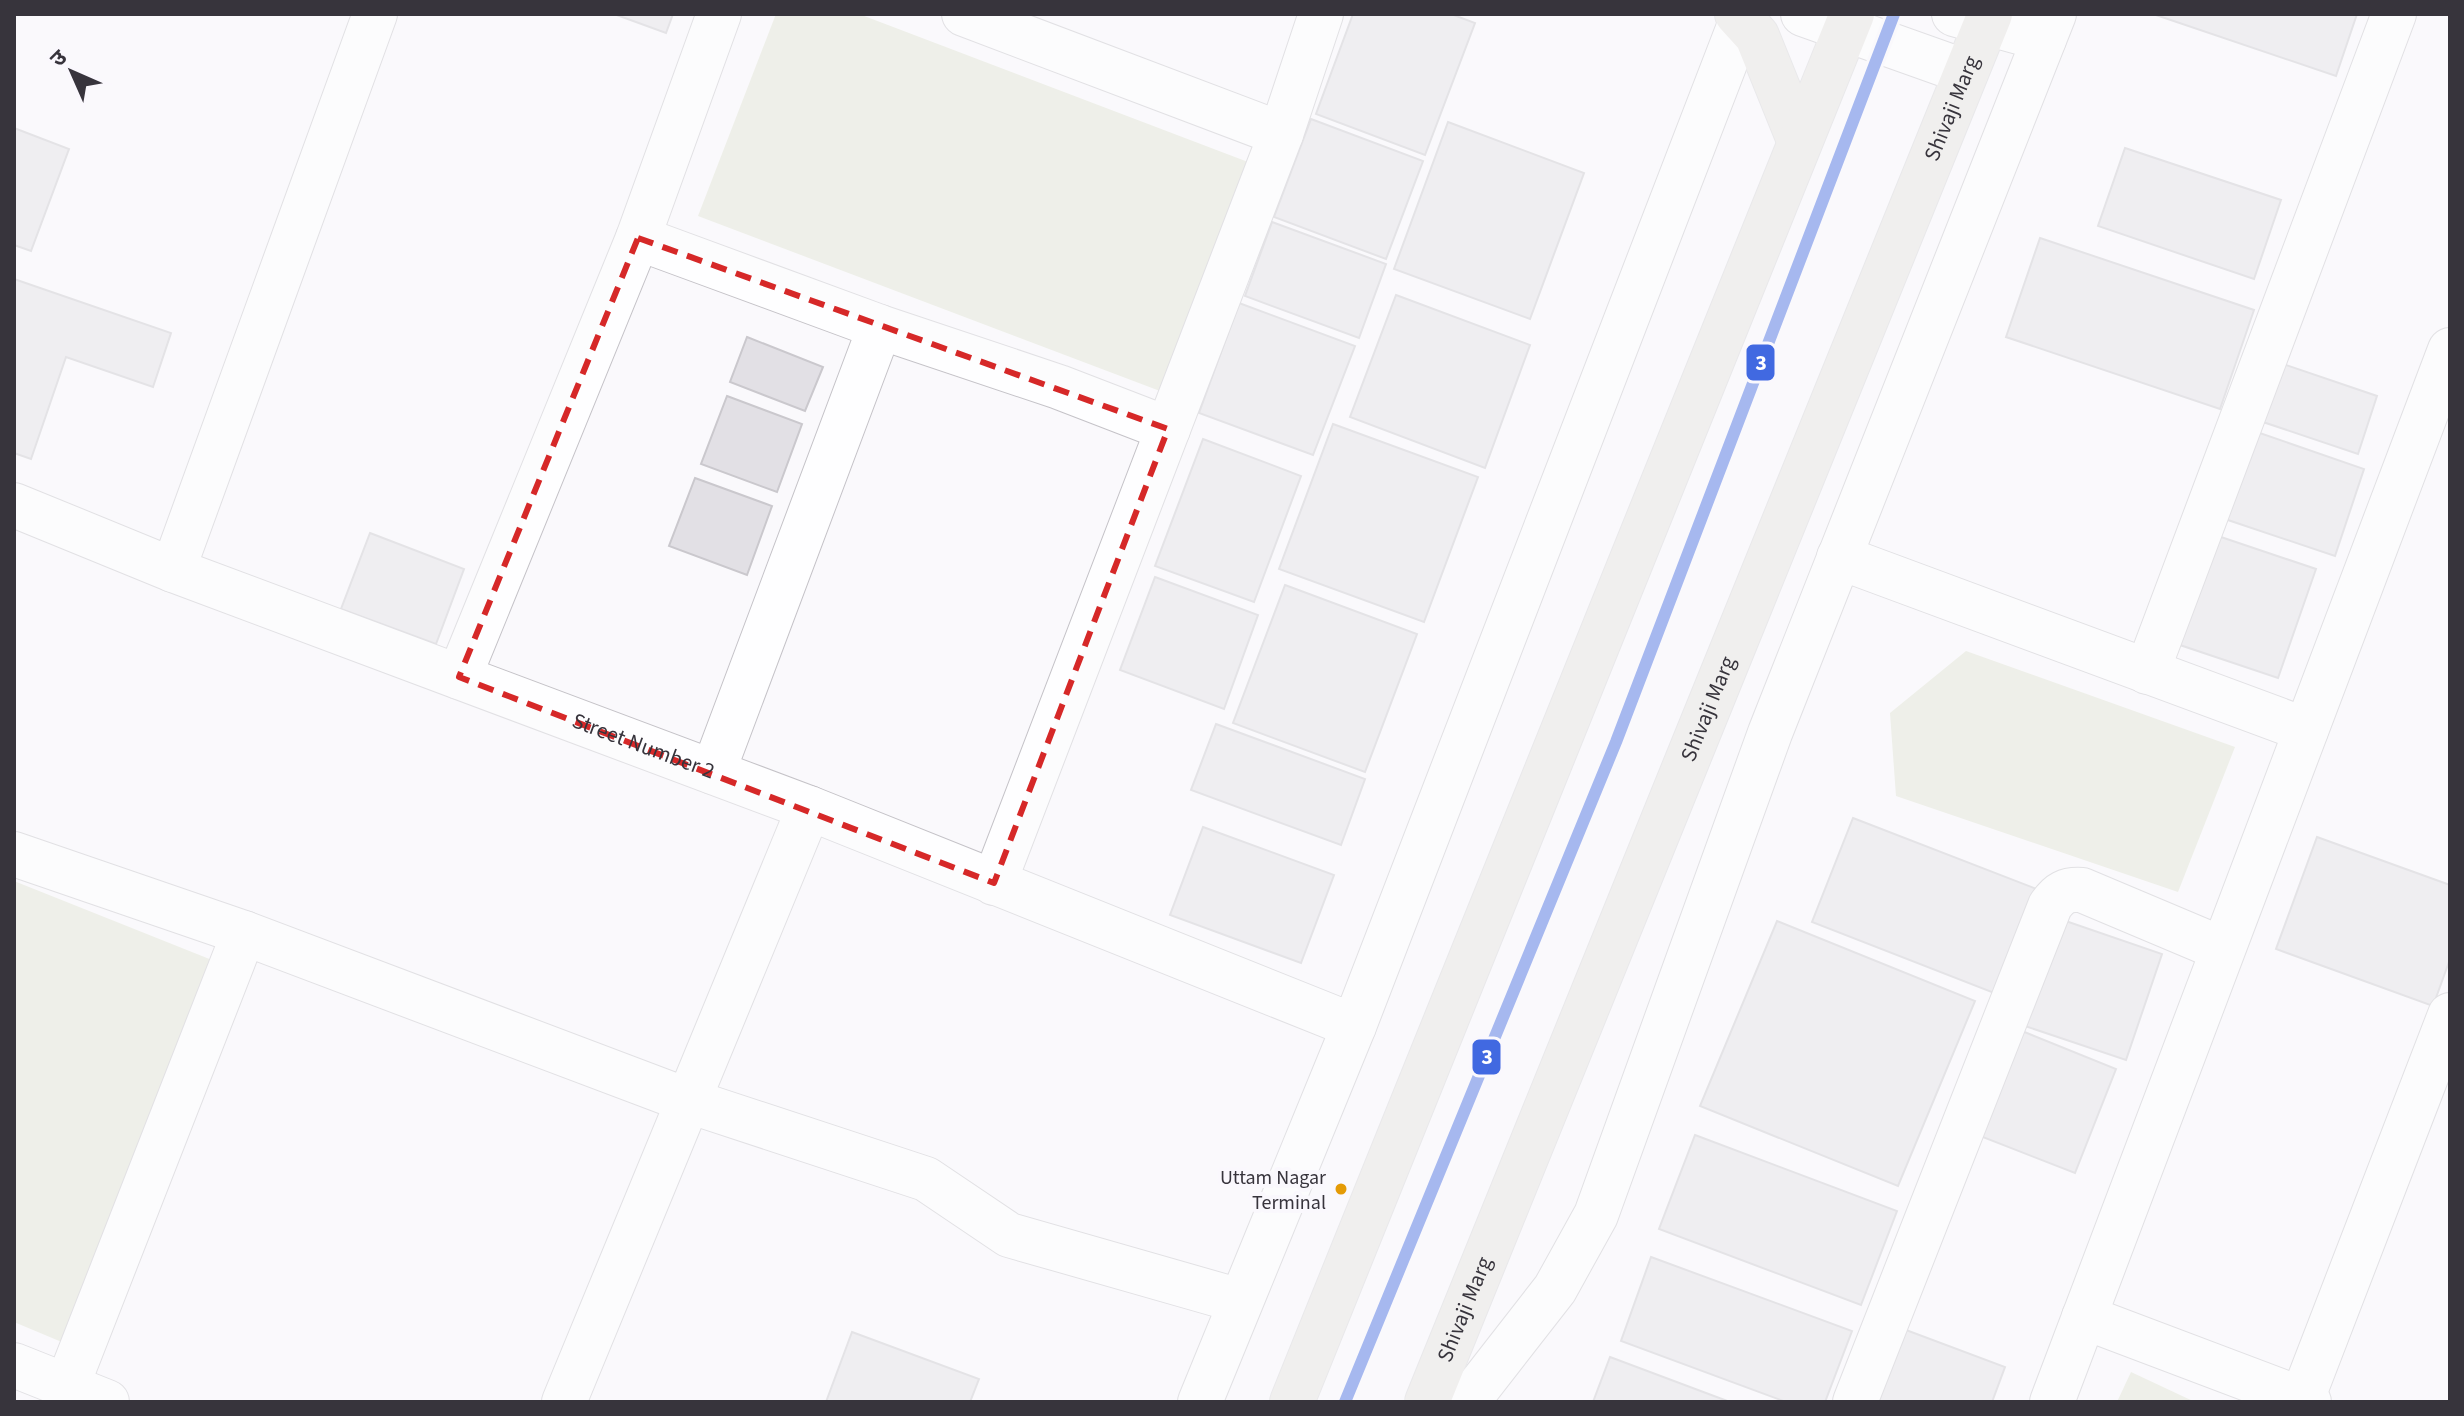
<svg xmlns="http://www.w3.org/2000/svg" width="2464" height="1416" viewBox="0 0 2464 1416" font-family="'Source Sans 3','Noto Sans Devanagari',sans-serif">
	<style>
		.green { fill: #e0e2d2 }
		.building { fill: #e2e0e5; stroke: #cac8cd; stroke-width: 2 }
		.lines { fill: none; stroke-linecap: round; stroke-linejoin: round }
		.minor-casing { stroke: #c5c3c8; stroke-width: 46 }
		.tertiary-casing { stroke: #c5c3c8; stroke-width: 46 }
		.primary-casing { stroke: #d5d4d7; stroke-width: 46 }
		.minor { stroke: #fefeff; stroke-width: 44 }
		.tertiary { stroke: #fefeff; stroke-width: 44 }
		.primary { stroke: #e5e2dd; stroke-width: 44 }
		.metro-1-casing { stroke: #faf8fd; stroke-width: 18 }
		.metro-1 { stroke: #4169e1; stroke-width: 12 }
		.marked { fill: none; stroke: #d62828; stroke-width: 6; stroke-dasharray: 16 10; stroke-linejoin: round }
		.bus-dot { fill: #e49b06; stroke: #faf8fd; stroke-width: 3 }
		.labels { text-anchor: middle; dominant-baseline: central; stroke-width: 8; stroke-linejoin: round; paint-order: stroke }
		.bus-label { font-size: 20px; fill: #37343c; stroke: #faf8fd; text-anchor: end }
		.street-label { font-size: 22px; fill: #37343c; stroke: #faf8fd }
		.line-badge { stroke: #faf8fd; stroke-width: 3 }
		.badge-label { font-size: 22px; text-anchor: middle; font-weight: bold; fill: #fff }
	</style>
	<rect width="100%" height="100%" fill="#faf9fc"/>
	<g class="green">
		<polygon points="776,14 859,14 1248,162 1160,391 698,216"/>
		<polygon points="1966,651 2235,747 2178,892 1896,796 1890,713"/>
		<polygon points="14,881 237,970 76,1348 14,1322"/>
		<polygon points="2131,1372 2195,1402 2117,1402"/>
	</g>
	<g class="building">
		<polygon points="614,14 673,14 666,33"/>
		<polygon points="1353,14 1451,14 1475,23 1425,155 1316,114"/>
		<polygon points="2153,14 2357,14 2336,76"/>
		<polygon points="1311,119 1423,161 1386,259 1274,217"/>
		<polygon points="1448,122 1584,173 1530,319 1394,269"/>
		<polygon points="14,128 69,149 31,251 14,245"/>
		<polygon points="2125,148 2281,200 2254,279 2098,226"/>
		<polygon points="1272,222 1386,264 1359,338 1245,296"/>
		<polygon points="2040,238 2254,310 2220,409 2006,337"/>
		<polygon points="14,279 171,333 153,387 66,357 31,459 14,453"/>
		<polygon points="1396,295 1530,345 1485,468 1350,417"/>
		<polygon points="1239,303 1355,346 1313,455 1199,413"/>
		<polygon points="747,337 823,367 805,411 730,382"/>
		<polygon points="2280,363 2377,396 2358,454 2260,421"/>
		<polygon points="727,396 802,424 777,492 701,464"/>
		<polygon points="1333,424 1478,477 1424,622 1279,569"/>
		<polygon points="2251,430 2364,469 2335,556 2222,518"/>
		<polygon points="1203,439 1301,476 1254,602 1155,566"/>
		<polygon points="695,478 772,506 747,575 669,546"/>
		<polygon points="370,533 464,569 436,644 341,609"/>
		<polygon points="2215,535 2316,569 2278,678 2177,644"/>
		<polygon points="1155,577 1258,615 1224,709 1120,670"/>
		<polygon points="1285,585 1417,634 1365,772 1233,723"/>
		<polygon points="1216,724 1365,779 1341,845 1191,790"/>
		<polygon points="1853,818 2047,893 2007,998 1812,922"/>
		<polygon points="1203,827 1334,875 1301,963 1170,915"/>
		<polygon points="2317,837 2450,885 2450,959 2433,1006 2276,949"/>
		<polygon points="2054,917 2162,954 2126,1060 2019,1024"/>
		<polygon points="1777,921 1975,1001 1898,1186 1700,1106"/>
		<polygon points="2017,1029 2116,1069 2075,1173 1975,1134"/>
		<polygon points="1695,1135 1897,1211 1861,1305 1659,1229"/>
		<polygon points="1651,1257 1852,1331 1825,1402 1786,1402 1621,1341"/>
		<polygon points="1898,1327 2005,1367 1992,1402 1870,1402"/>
		<polygon points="852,1332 979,1379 970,1402 826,1402"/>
		<polygon points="1610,1357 1730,1402 1593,1402"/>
	</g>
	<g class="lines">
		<defs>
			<g id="minor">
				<polyline points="964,14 1281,134"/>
				<polyline points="638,238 880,327 1059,387 1168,429"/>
				<path id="s1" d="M 14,505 L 173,570 L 809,808 L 1354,1026 L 1742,19"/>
				<polyline points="1839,557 2306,730"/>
				<polyline points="173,570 375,14"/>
				<polyline points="2147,672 2394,14"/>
				<polyline points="459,677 638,238 719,14"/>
				<polyline points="713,772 880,327"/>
				<polyline points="14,854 244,933 689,1101 926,1179 1009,1235 1240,1301"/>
				<polyline points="994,883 1281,134 1321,14"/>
				<polyline points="2084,1317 2309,1402"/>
				<polyline points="14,1365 107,1402"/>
				<polyline points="67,1386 244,933"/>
				<polyline points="2302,1399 2450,1015"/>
				<polyline points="564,1402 809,808"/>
				<polyline points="1200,1402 1354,1026"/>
				<path d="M 1855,1402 L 2050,906 C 2059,893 2066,889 2082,890 L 2222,949"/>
				<polyline points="2052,1402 2450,350"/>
			</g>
			<g id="tertiary">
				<polyline points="1803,14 1966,72"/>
				<polyline points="1954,14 2044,39"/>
				<polyline points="1467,1402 1555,1289 1596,1215 1770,733 2054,14"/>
			</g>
			<g id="primary">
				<polyline points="1737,14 1757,36 1799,140"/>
				<polyline points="1292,1402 1852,14"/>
				<path id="s2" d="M 1427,1402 L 1990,14"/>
			</g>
		</defs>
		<use href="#minor" class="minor-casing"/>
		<use href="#tertiary" class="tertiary-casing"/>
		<use href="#primary" class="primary-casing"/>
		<use href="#minor" class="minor"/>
		<use href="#tertiary" class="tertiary"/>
		<use href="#primary" class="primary"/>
		<defs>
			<polyline id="metro-1" points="1345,1402 1616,742 1894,14"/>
		</defs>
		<use href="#metro-1" class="metro-1-casing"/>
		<use href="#metro-1" class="metro-1"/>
	</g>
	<path d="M0 0H2464V1416H0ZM 638,238 L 1168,429 L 994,883 L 459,677 Z" fill="#faf9fc" fill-opacity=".55" fill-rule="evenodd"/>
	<path class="marked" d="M 638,238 L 1168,429 L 994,883 L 459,677 Z"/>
	<circle class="bus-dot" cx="1341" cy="1189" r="7"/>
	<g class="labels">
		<g class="bus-label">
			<text x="1326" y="1178">Uttam Nagar<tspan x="1326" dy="25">Terminal</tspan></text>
		</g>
		<g class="street-label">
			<text stroke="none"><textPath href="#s2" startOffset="1396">Shivaji Marg</textPath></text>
			<text stroke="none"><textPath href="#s2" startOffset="748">Shivaji Marg</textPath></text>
			<text stroke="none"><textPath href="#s1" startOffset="674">Street Number 2</textPath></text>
			<text stroke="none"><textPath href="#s2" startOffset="100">Shivaji Marg</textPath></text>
		</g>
	</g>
	<g class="line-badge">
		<rect x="1745" y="343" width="31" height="39" rx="8" fill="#4169e1"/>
		<rect x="1471" y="1038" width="31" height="38" rx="8" fill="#4169e1"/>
	</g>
	<g class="badge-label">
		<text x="1761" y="370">3</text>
		<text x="1487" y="1064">3</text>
	</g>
	<rect width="2464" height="1416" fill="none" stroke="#37343c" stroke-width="32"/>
	<g transform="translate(72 72) rotate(315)" stroke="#faf8fd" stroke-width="6" paint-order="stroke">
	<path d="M0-6L14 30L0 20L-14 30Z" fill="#37343c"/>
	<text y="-12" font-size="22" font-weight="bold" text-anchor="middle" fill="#37343c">उ</text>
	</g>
</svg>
